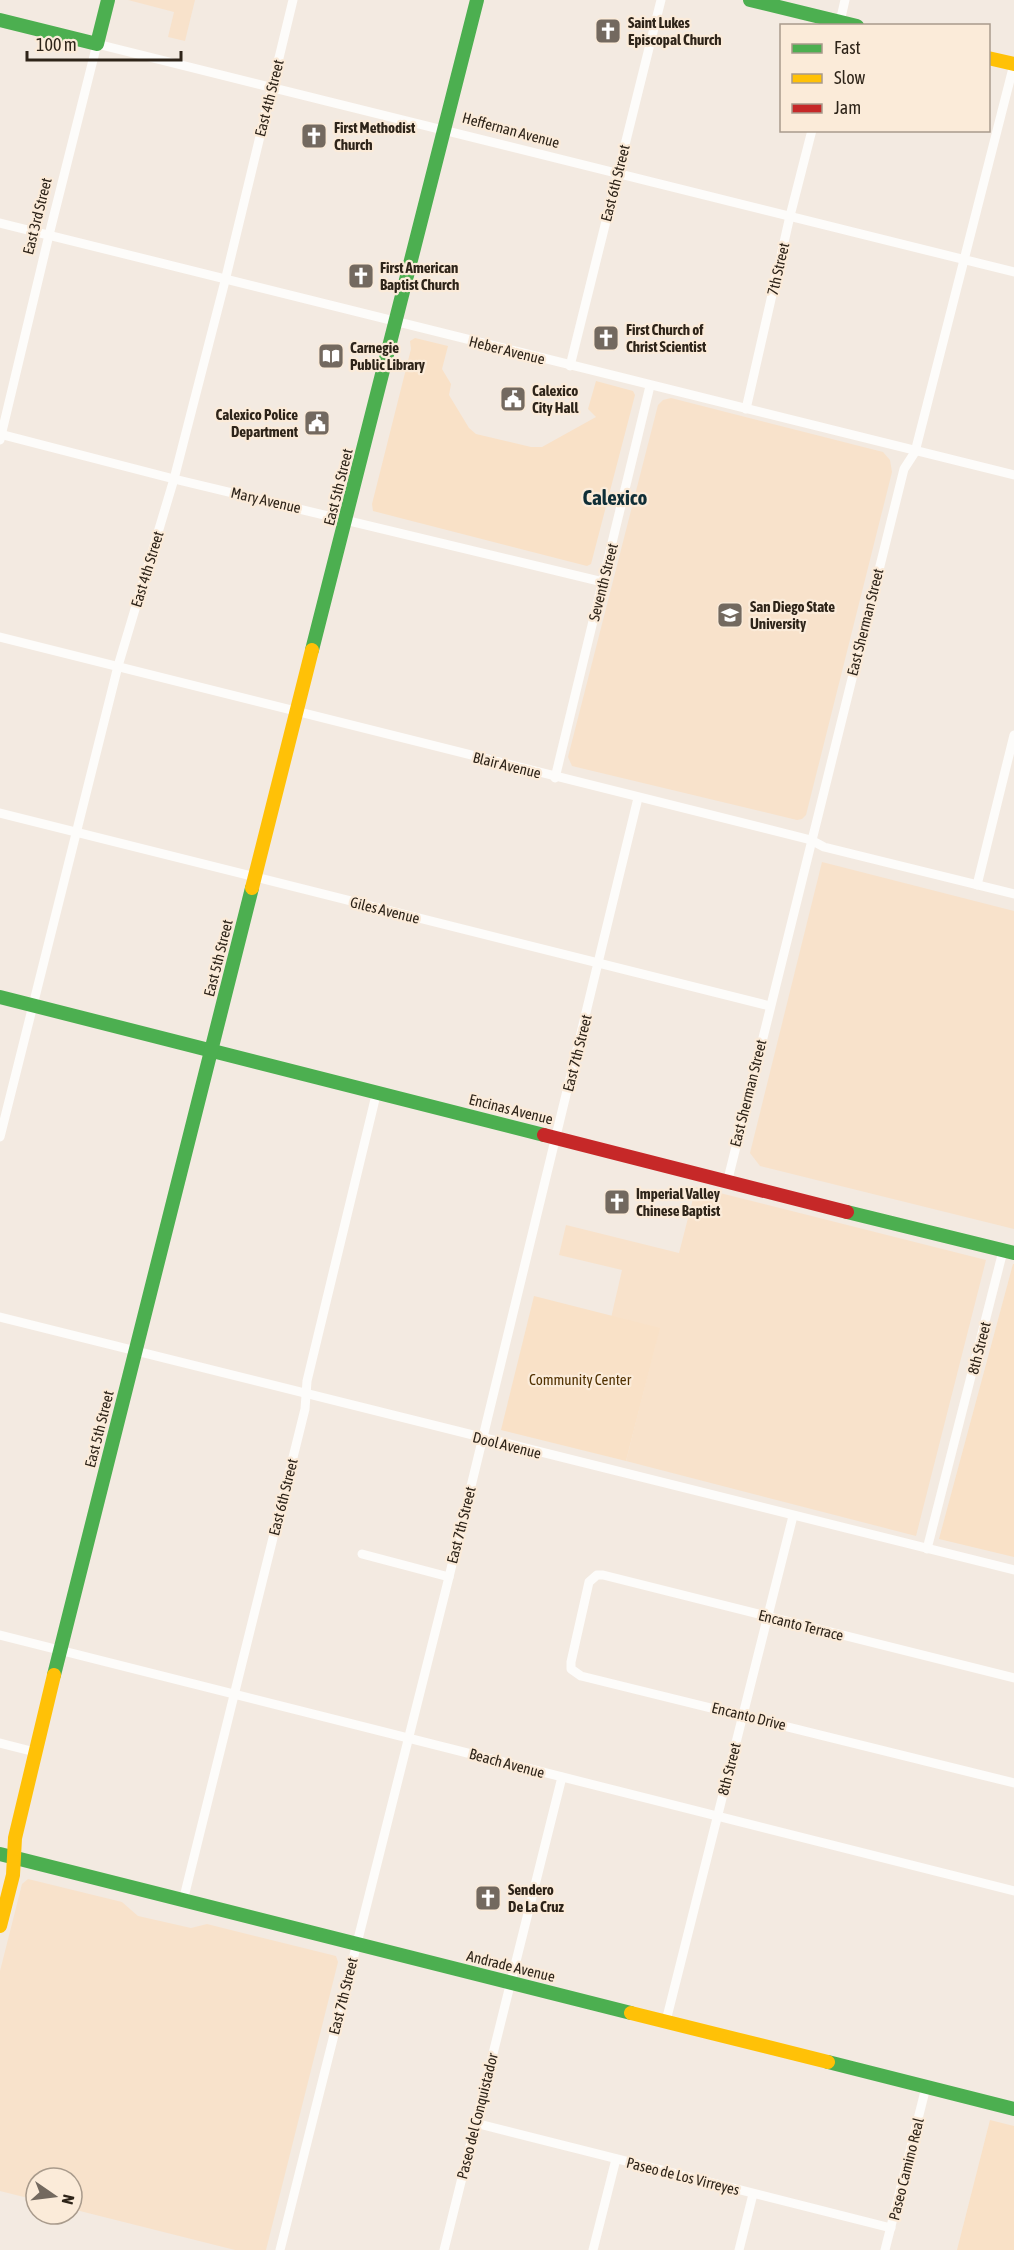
<svg xmlns="http://www.w3.org/2000/svg" width="1014" height="2250" viewBox="0 0 1014 2250" font-family="'Asap Condensed',sans-serif">
	<style>
		.built { fill: #f8e2cb }
		.green { fill: #f9e1c7 }
		.lines { fill: none; stroke-linecap: round; stroke-linejoin: round }
		.street { stroke: #fdfcfa; stroke-width: 9 }
		.fast { stroke: #4caf50; stroke-width: 14 }
		.slow { stroke: #ffc107; stroke-width: 14 }
		.jam { stroke: #c62828; stroke-width: 14 }
		.labels { text-anchor: middle; dominant-baseline: central; stroke-width: 4.5; stroke-linejoin: round; paint-order: stroke }
		.poi-label { font-size: 15px; font-weight: bold; fill: #2e2419; stroke: #fbebd9; text-anchor: start }
		.street-label { font-size: 15px; fill: #2e2419; stroke: #fbebd9 }
		.park-label { font-size: 15px; fill: #513101; stroke: #fbebd9 }
		.district-label { font-size: 21px; font-weight: bold; fill: #0f2e37; stroke: #fbebd9 }
	</style>
	<rect width="100%" height="100%" fill="#f3eae1"/>
	<g class="built">
		<polygon points="128,0 195,0 185,41 168,37 174,12"/>
		<polygon points="671,398 883,452 890,460 892,472 806,815 802,819 797,820 572,766 568,757 658,405 663,400"/>
		<polygon points="822,862 1014,911 1014,1229 760,1166 750,1153"/>
		<polygon points="696,1187 986,1260 916,1536 626,1461 659,1330 611,1318 622,1270 559,1255 566,1225 679,1253"/>
		<polygon points="28,1879 122,1902 138,1916 191,1928 207,1924 336,1956 338,1962 266,2250 235,2250 72,2209 72,2178 36,2178 36,2200 0,2191 0,1971 22,1884"/>
	</g>
	<g class="green">
		<polygon points="415,338 448,346 442,369 451,384 449,395 469,428 476,434 531,447 542,447 596,417 588,409 596,381 633,391 635,395 591,564 587,566 373,511 372,504 411,349 410,341"/>
		<polygon points="1013,1264 1014,1264 1014,1557 939,1539"/>
		<polygon points="534,1296 660,1328 626,1461 501,1430"/>
		<polygon points="990,2120 1014,2126 1014,2250 957,2250"/>
	</g>
	<g class="lines">
		<g class="street">
			<polyline points="839,26 845,0"/>
			<polyline points="0,223 1014,475"/>
			<polyline points="570,366 661,0"/>
			<polyline points="746,409 790,216 812,130"/>
			<polyline points="0,434 174,479 603,582"/>
			<polyline points="0,440 49,235 97,44 1014,272"/>
			<polyline points="0,637 811,840 824,847 1014,894"/>
			<polyline points="555,778 650,386"/>
			<polyline points="0,813 770,1006"/>
			<polyline points="977,885 1014,735"/>
			<polyline points="0,1137 118,666 174,479 225,281 293,0"/>
			<polyline points="727,1183 904,469 915,452 1014,64"/>
			<polyline points="0,1317 1014,1570"/>
			<polyline points="927,1549 1003,1251"/>
			<polyline points="362,1554 449,1577"/>
			<polyline points="0,1635 1014,1891"/>
			<polyline points="1014,1678 603,1575 597,1575 589,1582 571,1662 571,1669 581,1676 1014,1783"/>
			<polyline points="0,1743 35,1752"/>
			<polyline points="183,1901 305,1409 307,1381 377,1091"/>
			<polyline points="666,2021 793,1516"/>
			<polyline points="475,2123 891,2228"/>
			<polyline points="280,2250 449,1577 638,798"/>
			<polyline points="444,2250 562,1777"/>
			<polyline points="593,2250 616,2159"/>
			<polyline points="739,2250 753,2194"/>
			<polyline points="885,2250 926,2087"/>
		</g>
		<g class="fast">
			<polyline points="750,0 857,26"/>
			<polyline points="0,20 97,44 108,0"/>
			<polyline points="312,650 477,0"/>
			<polyline points="0,997 544,1135"/>
			<polyline points="847,1212 1014,1253"/>
			<polyline points="54,1675 252,888"/>
			<polyline points="0,1854 631,2013"/>
			<polyline points="828,2062 1014,2109"/>
		</g>
		<g class="slow">
			<polyline points="988,58 1014,64"/>
			<polyline points="252,888 312,650"/>
			<polyline points="0,1926 13,1875 15,1838 54,1675"/>
			<polyline points="631,2013 828,2062"/>
		</g>
		<polyline class="jam" points="544,1135 847,1212"/>
	</g>
	<defs>
		<symbol id="church-square" viewBox="-11 -11 22 22"><rect x="-9" y="-9" width="18" height="18" rx="4" fill="#73695f" stroke="#fbebd9"/><path d="M-1.2-6h2.4v3.5h3.3v2.4h-3.3V6h-2.4V-.1h-3.3v-2.4h3.3Z" fill="#fff"/></symbol>
		<symbol id="library-square" viewBox="-11 -11 22 22"><rect x="-9" y="-9" width="18" height="18" rx="4" fill="#73695f" stroke="#fbebd9"/><path d="M-6-4Q-3-5.5-.7-3.5V5Q-3 3-6 4ZM6-4Q3-5.5 .7-3.5V5Q3 3 6 4Z" fill="#fff"/></symbol>
		<symbol id="civic-square" viewBox="-11 -11 22 22"><rect x="-9" y="-9" width="18" height="18" rx="4" fill="#73695f" stroke="#fbebd9"/><path d="M-.6-6.5H3V-4.5H.6V-3L4-1V1h2V6H-6V1h2V-1L-.6-3ZM-1.2 2.5V6h2.4V2.5Z" fill="#fff"/></symbol>
		<symbol id="university-square" viewBox="-11 -11 22 22"><rect x="-9" y="-9" width="18" height="18" rx="4" fill="#73695f" stroke="#fbebd9"/><path d="M0-5L7-2L0 1L-7-2ZM-4 1L0 2.5L4 1V4Q0 6-4 4Z" fill="#fff"/></symbol>
	</defs>
	<g fill-rule="evenodd">
		<use href="#church-square" x="593" y="16" width="30" height="30"/>
		<use href="#church-square" x="299" y="121" width="30" height="30"/>
		<use href="#church-square" x="346" y="261" width="30" height="30"/>
		<use href="#church-square" x="591" y="323" width="30" height="30"/>
		<use href="#library-square" x="316" y="341" width="30" height="30"/>
		<use href="#civic-square" x="498" y="384" width="30" height="30"/>
		<use href="#civic-square" x="302" y="408" width="30" height="30"/>
		<use href="#university-square" x="715" y="600" width="30" height="30"/>
		<use href="#church-square" x="602" y="1187" width="30" height="30"/>
		<use href="#church-square" x="473" y="1883" width="30" height="30"/>
	</g>
	<g class="labels">
		<g class="poi-label">
			<text x="628" y="22">Saint Lukes<tspan x="628" dy="17">Episcopal Church</tspan></text>
			<text x="334" y="127">First Methodist<tspan x="334" dy="17">Church</tspan></text>
			<text x="380" y="267">First American<tspan x="380" dy="17">Baptist Church</tspan></text>
			<text x="626" y="329">First Church of<tspan x="626" dy="17">Christ Scientist</tspan></text>
			<text x="350" y="347">Carnegie<tspan x="350" dy="17">Public Library</tspan></text>
			<text x="532" y="390">Calexico<tspan x="532" dy="17">City Hall</tspan></text>
			<text x="298" y="414" text-anchor="end">Calexico Police<tspan x="298" dy="17">Department</tspan></text>
			<text x="750" y="606">San Diego State<tspan x="750" dy="17">University</tspan></text>
			<text x="636" y="1193">Imperial Valley<tspan x="636" dy="17">Chinese Baptist</tspan></text>
			<text x="508" y="1889">Sendero<tspan x="508" dy="17">De La Cruz</tspan></text>
		</g>
		<g class="street-label">
			<text transform="translate(269 98) rotate(-76)">East 4th Street</text>
			<text transform="translate(511 130) rotate(15)">Heffernan Avenue</text>
			<text transform="translate(615 183) rotate(-76)">East 6th Street</text>
			<text transform="translate(37 216) rotate(-76)">East 3rd Street</text>
			<text transform="translate(778 269) rotate(-77)">7th Street</text>
			<text transform="translate(507 350) rotate(14)">Heber Avenue</text>
			<text transform="translate(338 487) rotate(-76)">East 5th Street</text>
			<text transform="translate(266 500) rotate(13)">Mary Avenue</text>
			<text transform="translate(147 569) rotate(-73)">East 4th Street</text>
			<text transform="translate(603 582) rotate(-76)">Seventh Street</text>
			<text transform="translate(865 622) rotate(-76)">East Sherman Street</text>
			<text transform="translate(507 765) rotate(14)">Blair Avenue</text>
			<text transform="translate(385 910) rotate(14)">Giles Avenue</text>
			<text transform="translate(218 958) rotate(-76)">East 5th Street</text>
			<text transform="translate(577 1053) rotate(-76)">East 7th Street</text>
			<text transform="translate(748 1093) rotate(-76)">East Sherman Street</text>
			<text transform="translate(511 1109) rotate(14)">Encinas Avenue</text>
			<text transform="translate(979 1348) rotate(-76)">8th Street</text>
			<text transform="translate(99 1429) rotate(-76)">East 5th Street</text>
			<text transform="translate(507 1445) rotate(14)">Dool Avenue</text>
			<text transform="translate(283 1497) rotate(-76)">East 6th Street</text>
			<text transform="translate(461 1525) rotate(-76)">East 7th Street</text>
			<text transform="translate(801 1625) rotate(14)">Encanto Terrace</text>
			<text transform="translate(749 1716) rotate(14)">Encanto Drive</text>
			<text transform="translate(507 1763) rotate(15)">Beach Avenue</text>
			<text transform="translate(729 1769) rotate(-76)">8th Street</text>
			<text transform="translate(511 1966) rotate(14)">Andrade Avenue</text>
			<text transform="translate(343 1996) rotate(-76)">East 7th Street</text>
			<text transform="translate(477 2116) rotate(-76)">Paseo del Conquistador</text>
			<text transform="translate(906 2169) rotate(-76)">Paseo Camino Real</text>
			<text transform="translate(683 2176) rotate(14)">Paseo de Los Virreyes</text>
		</g>
		<g class="park-label">
			<text x="580" y="1379">Community Center</text>
		</g>
		<g class="district-label">
			<text x="615" y="497">Calexico</text>
		</g>
	</g>
	<rect x="780" y="24" width="210" height="108" fill="#fbebd9" stroke="#a99b8c" stroke-width="1.5"/>
	<rect x="792" y="44" width="30" height="9" fill="#4caf50" stroke="#a99b8c" stroke-width="1.5"/>
	<text x="834" y="54" font-size="18" fill="#2e2419">Fast</text>
	<rect x="792" y="74" width="30" height="9" fill="#ffc107" stroke="#a99b8c" stroke-width="1.5"/>
	<text x="834" y="84" font-size="18" fill="#2e2419">Slow</text>
	<rect x="792" y="104" width="30" height="9" fill="#c62828" stroke="#a99b8c" stroke-width="1.5"/>
	<text x="834" y="114" font-size="18" fill="#2e2419">Jam</text>
	<g transform="translate(54 2196) rotate(104)"><circle r="28" fill="#fbebd9" stroke="#a99b8c" stroke-width="1.5"/>
	<path d="M0-4.5L10 22L0 15L-10 22Z" fill="#73695f"/>
	<text y="-9" font-size="16" font-weight="bold" text-anchor="middle" fill="#2e2419">N</text>
	</g>
	<path d="M27 51v9h154v-9" fill="none" stroke="#2e2419" stroke-width="3"/>
	<text x="36" y="51" font-size="18" fill="#2e2419" stroke="#fbebd9" stroke-width="4.5" paint-order="stroke">100 m</text>
</svg>
